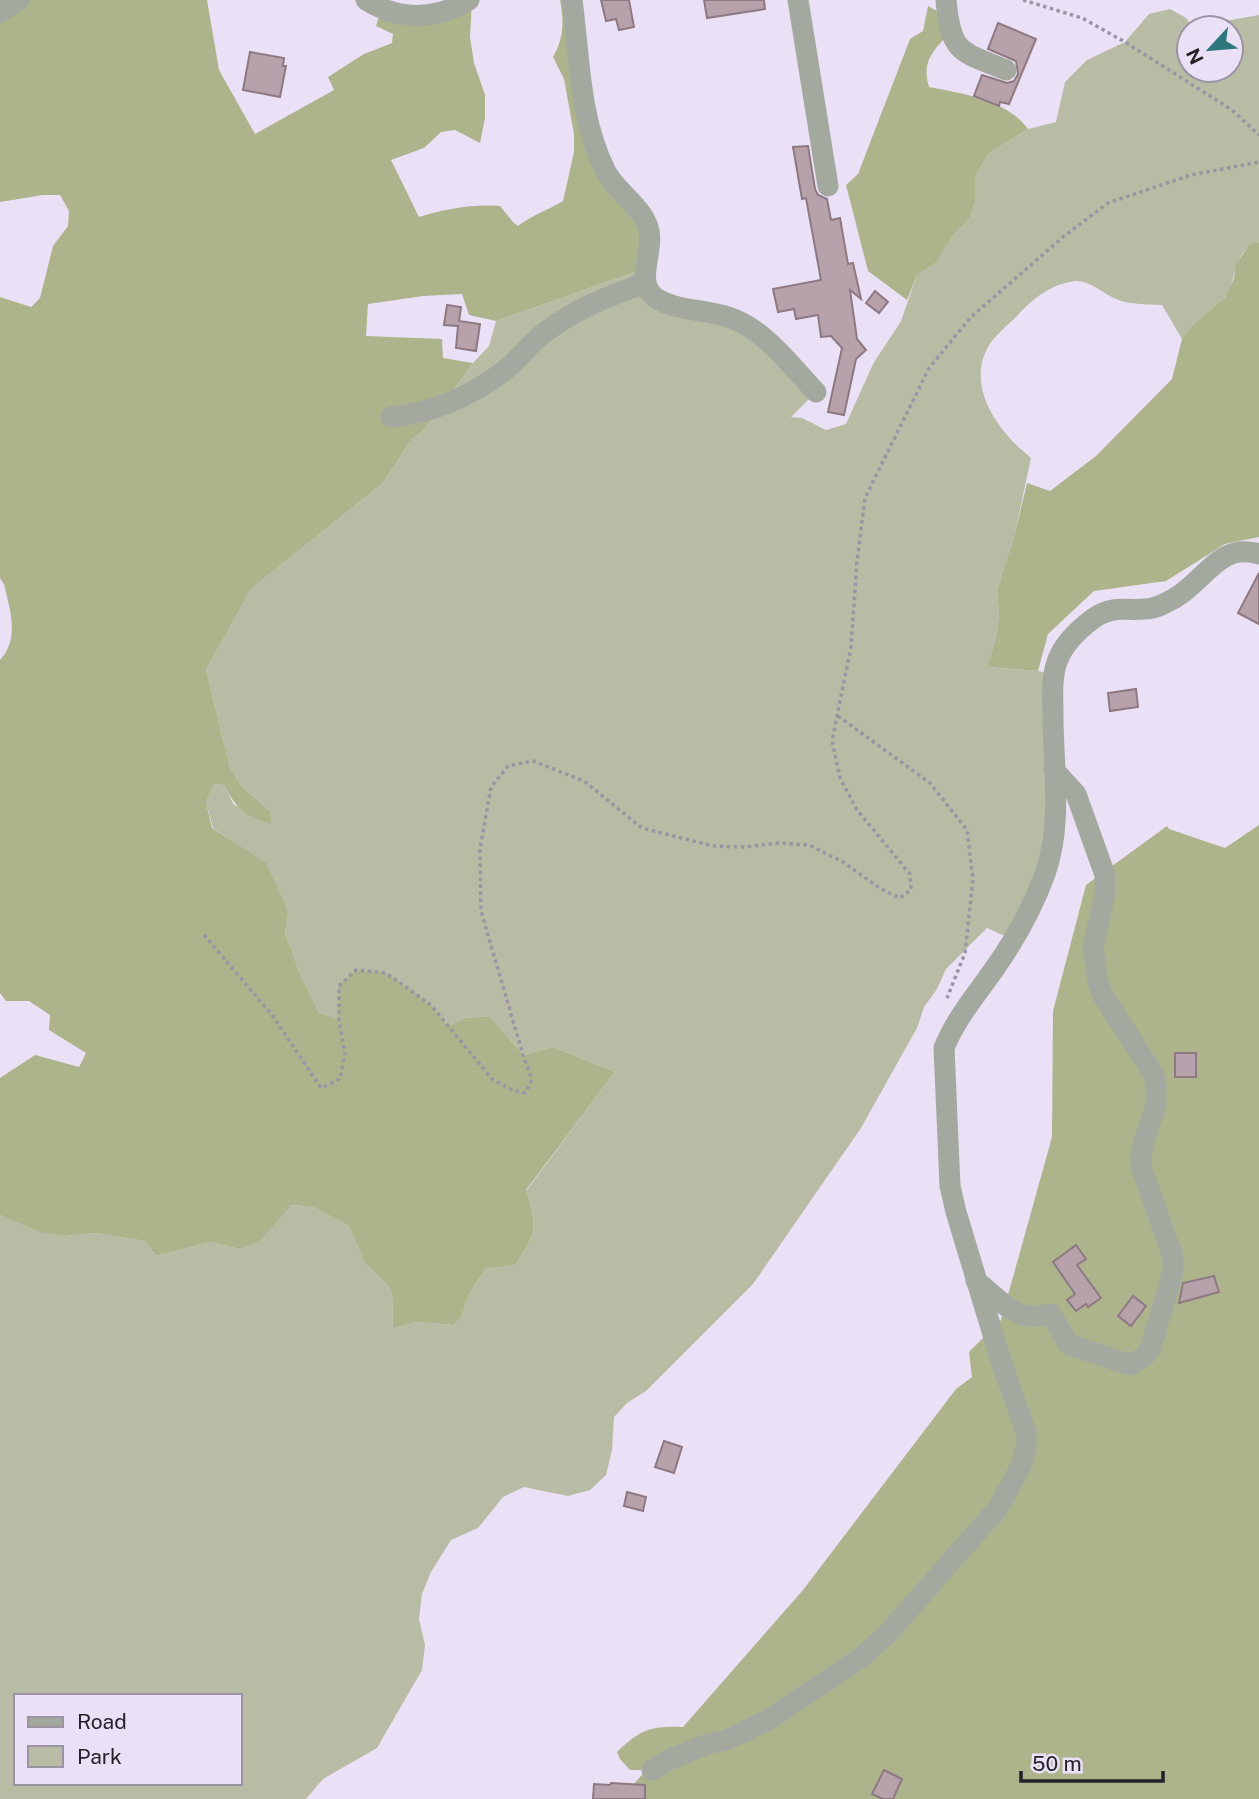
<svg xmlns="http://www.w3.org/2000/svg" width="1259" height="1799" viewBox="0 0 1259 1799" font-family="'Public Sans',sans-serif">
	<style>
		.green { fill: #b8bca4; fill-rule: evenodd }
		.forest { fill: #adb48c }
		.building { fill: #b7a1ab; stroke: #8e7983; stroke-width: 2 }
		.lines { fill: none; stroke-linecap: round; stroke-linejoin: round }
		.path { stroke: #9b94a3; stroke-width: 3.5; stroke-dasharray: 3.5 3.5; stroke-linecap: butt }
		.street { stroke: #a4a9a0; stroke-width: 21 }
	</style>
	<rect width="100%" height="100%" fill="#ebe1f6"/>
	<path class="green" d="M 1170,9 L 1186,18 L 1193,28 L 1189,28 L 1189,70 L 1231,70 L 1231,28 L 1212,28 L 1220,22 L 1259,15 L 1259,242 C 1232,251 1238,276 1226,296 C 1218,310 1194,325 1182,339 L 1162,305 C 1147,304 1127,305 1114,298 C 1102,293 1090,280 1075,281 C 1051,284 1032,299 1017,316 C 1008,325 994,336 988,347 C 965,389 1001,434 1031,458 L 1015,533 L 997,590 L 999,615 L 996,637 L 987,667 L 1038,671 L 1054,675 L 1055,811 L 1013,940 L 987,928 L 946,969 L 937,989 L 924,1007 L 917,1028 L 861,1128 L 753,1284 L 646,1391 L 627,1403 L 614,1417 L 612,1450 L 606,1475 L 590,1490 L 568,1496 L 524,1487 L 503,1497 L 478,1528 L 451,1540 L 431,1572 L 422,1594 L 419,1619 L 425,1645 L 422,1670 L 377,1748 L 323,1779 L 306,1799 L 0,1799 L 0,1215 L 66,1236 L 95,1233 L 145,1241 L 156,1256 L 210,1242 L 240,1249 L 291,1205 L 313,1207 L 349,1226 L 365,1264 L 386,1283 L 392,1292 L 393,1327 L 416,1322 L 453,1325 L 461,1318 L 468,1296 L 485,1269 L 515,1265 C 538,1232 537,1228 526,1191 L 615,1072 L 553,1047 L 523,1055 L 490,1016 L 465,1018 L 448,1026 L 431,1005 L 339,986 L 339,1020 L 319,1013 L 300,974 L 285,932 L 288,915 L 247,852 L 213,828 L 206,802 L 214,784 L 224,785 L 234,805 L 270,811 L 242,787 L 230,768 L 206,670 L 251,589 L 383,483 L 411,440 L 424,430 L 473,363 L 489,346 L 496,321 L 646,268 L 645,283 L 726,316 L 816,392 L 791,417 L 802,418 L 826,430 L 846,424 L 873,364 L 901,321 L 917,275 L 937,262 L 954,234 L 970,218 L 975,201 L 975,177 L 988,154 L 1028,129 L 1056,122 L 1065,82 L 1087,60 L 1125,42 L 1149,14 ZM 16,1696 L 240,1696 L 240,1783 L 16,1783 Z"/>
	<g class="forest">
		<path d="M 0,0 L 207,0 L 219,70 L 255,134 L 334,90 L 328,77 L 364,54 L 392,43 L 393,34 L 376,26 L 381,9 L 472,0 L 470,37 L 474,63 L 485,95 L 485,118 L 480,143 L 455,130 L 441,132 L 424,148 L 391,160 L 419,217 C 445,209 473,204 500,206 L 513,222 L 518,226 C 532,215 548,210 563,201 L 574,152 L 574,134 L 564,79 L 553,57 C 564,38 564,21 560,0 L 572,0 L 596,145 L 641,214 L 646,268 L 496,321 L 469,315 L 462,294 L 423,296 L 368,304 L 366,336 L 442,339 L 443,358 L 473,363 L 424,430 L 411,440 L 383,483 L 251,589 L 206,670 L 230,768 L 242,787 L 270,811 L 271,824 C 245,815 237,810 224,785 L 214,784 L 206,802 L 212,828 L 266,863 L 285,904 L 288,915 L 285,932 L 300,974 L 319,1013 L 338,1019 L 339,986 L 356,970 L 386,973 L 431,1005 L 448,1026 L 465,1018 L 490,1016 L 523,1055 L 553,1047 L 615,1072 L 526,1190 C 537,1228 538,1232 515,1265 L 485,1269 L 468,1296 L 461,1318 L 453,1325 L 416,1322 L 393,1328 L 392,1292 L 386,1283 L 365,1264 L 349,1226 L 313,1207 L 291,1205 L 261,1240 L 240,1249 L 210,1242 L 156,1256 L 145,1241 L 95,1233 L 66,1236 L 41,1232 L 0,1215 L 0,1078 L 35,1055 L 79,1067 L 86,1053 L 49,1030 L 50,1015 L 29,1001 L 6,1001 L 0,993 L 0,660 C 20,638 10,610 4,584 L 0,578 L 0,297 L 31,307 L 40,298 L 53,246 L 68,226 L 69,211 L 60,195 L 43,195 L 0,202 Z"/>
		<path d="M 928,6 L 948,17 L 949,33 C 934,51 921,61 929,87 C 963,94 1006,99 1028,129 L 988,154 L 975,177 L 975,201 L 970,218 L 954,234 L 937,262 L 917,275 L 907,300 L 868,271 L 846,185 L 858,174 L 910,39 L 923,31 Z"/>
		<polygon points="1259,242 1259,537 1225,544 1166,581 1094,591 1048,634 1038,671 987,667 996,637 999,615 997,590 1015,533 1027,483 1050,491 1096,456 1172,379 1182,339 1193,325 1225,298 1234,278 1236,264 1249,245"/>
		<path d="M 1259,825 L 1259,1799 L 621,1799 L 646,1770 L 630,1770 L 620,1759 L 617,1752 C 641,1729 651,1726 683,1727 L 803,1590 L 956,1389 L 972,1377 L 969,1352 L 1001,1320 L 1052,1137 L 1053,1011 L 1086,885 L 1167,826 L 1169,829 L 1225,848 Z"/>
	</g>
	<g class="building">
		<polygon points="601,0 629,0 634,27 619,30 616,19 606,21"/>
		<polygon points="704,0 764,0 765,9 707,18"/>
		<polygon points="998,23 1036,39 1009,104 1000,102 999,106 974,96 982,75 1007,83 1014,81 1018,74 1016,61 988,49"/>
		<polygon points="250,52 284,58 283,66 286,66 280,97 243,90"/>
		<polygon points="808,146 815,189 818,195 827,199 831,220 840,218 848,264 853,263 861,299 850,290 857,339 866,350 856,359 844,415 828,412 842,348 831,336 821,337 818,315 796,319 794,309 778,312 773,289 821,280 806,198 802,199 793,147"/>
		<polygon points="875,291 888,302 879,313 866,303"/>
		<polygon points="447,305 461,307 459,321 480,324 476,351 456,348 458,326 444,325"/>
		<polygon points="1259,573 1259,624 1238,613"/>
		<polygon points="1136,689 1138,707 1110,711 1108,693"/>
		<rect x="1175" y="1053" width="21" height="24"/>
		<polygon points="1076,1245 1086,1259 1077,1265 1101,1298 1088,1307 1086,1304 1076,1311 1067,1300 1075,1294 1053,1262"/>
		<polygon points="1214,1276 1219,1292 1179,1303 1183,1283"/>
		<polygon points="1133,1296 1146,1306 1131,1326 1118,1316"/>
		<polygon points="664,1441 682,1447 674,1473 655,1467"/>
		<polygon points="627,1492 646,1497 643,1511 624,1506"/>
		<polygon points="884,1770 902,1779 893,1799 883,1799 872,1794"/>
		<polygon points="611,1783 645,1785 645,1799 593,1799 594,1784 610,1785"/>
	</g>
	<g class="lines">
		<g class="path">
			<polyline points="1023,0 1082,18 1125,42 1232,110 1259,135"/>
			<polyline points="838,716 930,783 967,830 973,879 965,953 947,998"/>
			<polyline points="204,935 272,1015 321,1088 340,1079 345,1054 339,1020 339,986 356,970 386,973 431,1005 492,1079 512,1090 525,1093 532,1080 523,1055 481,911 480,849 491,787 508,766 533,761 584,781 642,828 713,846 745,847 779,843 809,845 843,862 881,889 900,898 911,890 910,874 857,810 840,778 832,741 851,647 857,561 865,498 929,368 971,317 1063,237 1108,203 1191,175 1259,162"/>
		</g>
		<g class="street">
			<path d="M 366,0 C 399,21 436,20 469,0"/>
			<path d="M 572,0 C 580,58 579,119 606,172 C 617,192 641,206 648,227 C 656,250 633,282 656,298 C 676,311 705,309 728,317 C 765,329 790,365 816,392"/>
			<polyline points="798,0 828,186"/>
			<path d="M 946,0 C 951,54 960,51 1006,70"/>
			<polyline points="0,12 19,0"/>
			<path d="M 391,417 C 434,413 475,394 509,367 C 521,356 531,343 544,333 C 573,310 611,295 645,283"/>
			<path d="M 976,1281 C 992,1293 1009,1313 1028,1316 C 1036,1318 1043,1314 1051,1314 L 1068,1344 L 1130,1365 L 1144,1357 L 1151,1347 L 1173,1272 L 1173,1257 L 1142,1170 L 1141,1155 L 1144,1140 L 1156,1106 L 1156,1085 L 1154,1075 L 1102,994 L 1098,982 L 1093,947 L 1105,894 L 1105,875 L 1076,794 L 1054,770"/>
			<path d="M 652,1770 L 668,1760 L 708,1744 L 726,1740 L 768,1720 L 862,1657 L 889,1632 L 998,1508 L 1021,1466 L 1026,1447 L 1026,1432 L 1001,1361 L 956,1212 L 950,1186 L 944,1048 C 956,1018 977,994 995,968 C 1016,938 1033,907 1045,874 C 1063,824 1053,767 1053,715 C 1053,698 1051,679 1057,662 C 1063,644 1079,629 1094,618 C 1114,605 1124,611 1145,609 C 1156,609 1166,603 1175,598 C 1205,581 1219,542 1259,554"/>
		</g>
	</g>
	<rect x="14" y="1694" width="228" height="91" fill="#ebe1f6" stroke="#9c94a4" stroke-width="2"/>
	<rect x="28" y="1717" width="35" height="10" fill="#a4a9a0" stroke="#9c94a4" stroke-width="2"/>
	<text x="77" y="1729" font-size="21" fill="#252129">Road</text>
	<rect x="28" y="1746" width="35" height="21" fill="#b8bca4" stroke="#9c94a4" stroke-width="2"/>
	<text x="77" y="1764" font-size="21" fill="#252129">Park</text>
	<g transform="translate(1210 49) rotate(244)"><circle r="33" fill="#ebe1f6" stroke="#9c94a4" stroke-width="2"/>
	<path d="M0-5L12 26L0 18L-12 26Z" fill="#2e777d"/>
	<text y="-10" font-size="19" font-weight="bold" text-anchor="middle" fill="#252129">N</text>
	</g>
	<path d="M1021 1771v10h142v-10" fill="none" stroke="#252129" stroke-width="3.5"/>
	<text x="1032" y="1771" font-size="21" fill="#252129" stroke="#ebe1f6" stroke-width="5" paint-order="stroke">50 m</text>
</svg>
